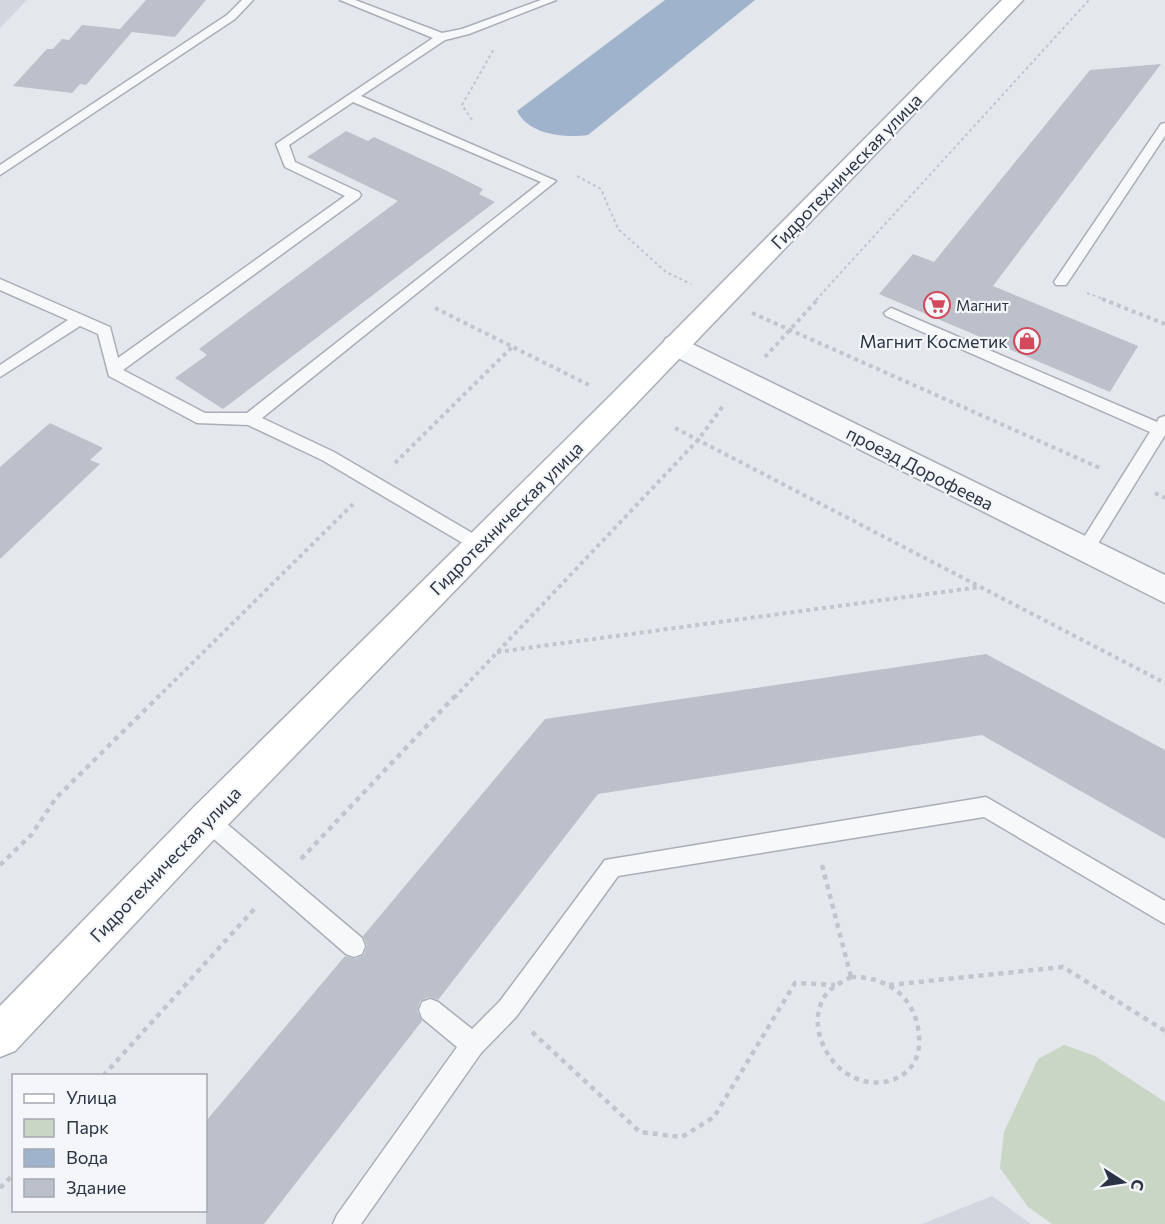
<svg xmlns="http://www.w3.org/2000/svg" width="1165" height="1224" viewBox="0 0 1165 1224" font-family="Commissioner,sans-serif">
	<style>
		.built { fill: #d2d6de }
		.green { fill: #c9d6c5 }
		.water { fill: #9fb4cc }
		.building { fill: #bbc0ca }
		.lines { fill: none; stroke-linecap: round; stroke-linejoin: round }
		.service-casing { stroke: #a9aeb7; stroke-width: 3 }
		.tertiary-casing { stroke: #a9aeb7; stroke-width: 3 }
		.secondary-casing { stroke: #a9aeb7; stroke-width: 3 }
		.path-far2 { stroke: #c2c5cb; stroke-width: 2; stroke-dasharray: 3 3; stroke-linecap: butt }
		.path-far1 { stroke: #c2c5cb; stroke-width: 4; stroke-dasharray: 4 4; stroke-linecap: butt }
		.path { stroke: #c2c5cb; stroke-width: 4.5; stroke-dasharray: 5 5; stroke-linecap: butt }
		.service { fill: #f7f8fa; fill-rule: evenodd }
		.tertiary { fill: #f7f8fa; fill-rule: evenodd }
		.secondary { fill: #fff; fill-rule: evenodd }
		.labels { text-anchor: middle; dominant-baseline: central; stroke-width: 4.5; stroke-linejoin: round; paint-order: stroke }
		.far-poi-label { font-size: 15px; fill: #2b3445; stroke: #f4f6f9; text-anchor: start }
		.street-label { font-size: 18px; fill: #2b3445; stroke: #f4f6f9 }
		.poi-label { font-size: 18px; fill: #2b3445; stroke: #f4f6f9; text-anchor: end }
	</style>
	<rect width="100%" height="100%" fill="#e4e7ec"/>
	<g class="built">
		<polygon points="0,0 27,0 0,28"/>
		<polygon points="992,1196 1031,1224 922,1224"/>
	</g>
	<polygon class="green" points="1064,1045 1095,1056 1165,1102 1165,1224 1052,1224 1028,1207 1000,1168 1004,1132 1038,1059"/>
	<path class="water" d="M 665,0 L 755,0 L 588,135 C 564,138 529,135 517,111 Z"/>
	<g class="building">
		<polygon points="146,0 206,0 175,37 132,32 86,85 80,84 72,93 13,86 47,49 53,49 62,39 69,40 82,25 120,29"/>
		<polygon points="1161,64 993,286 1138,346 1110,392 879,294 913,254 934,262 1090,70"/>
		<polygon points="346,131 368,141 374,137 445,170 483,189 479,194 495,202 223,409 175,378 207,355 199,349 398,201 307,157"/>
		<polygon points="50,423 103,448 90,460 100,464 0,559 0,467"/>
		<polygon points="986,654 1165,750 1165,839 982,735 598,794 438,1000 429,997 420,1001 417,1011 422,1021 264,1224 206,1224 206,1121 345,956 355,959 364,955 367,945 363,936 545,719"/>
	</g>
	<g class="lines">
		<defs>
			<g id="service">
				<polygon points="242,0 253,0 235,19 0,175 0,165 227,15"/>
				<path d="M 340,0 L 355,0 L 442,33 L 462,29 L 541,0 L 556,0 L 469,34 L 445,40 L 361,96 L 556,181 L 262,418 L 334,452 L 484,540 L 487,545 L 484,550 L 478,552 L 322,460 L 248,425 L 197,423 L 109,376 L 98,334 L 80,326 L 0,377 L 0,365 L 68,320 L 0,290 L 0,279 L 110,327 L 118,358 L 345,196 L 285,167 L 276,144 L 433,38 ZM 353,102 L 541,182 L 247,413 L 205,413 L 123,370 L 359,198 L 361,195 L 359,192 L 295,162 L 289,145 Z"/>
				<polygon points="1165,123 1165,136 1066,285 1056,285 1054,282 1056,279 1161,124"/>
				<polygon points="891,308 1157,422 1159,418 1165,416 1165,435 1091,555 1085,557 1079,555 1076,550 1150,432 886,316 884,313"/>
				<polygon points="986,797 1165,901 1165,924 984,817 618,876 516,1017 481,1053 361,1224 333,1224 337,1215 457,1047 422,1018 419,1010 422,1002 430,999 438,1002 472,1029 500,1001 605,860"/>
				<polygon points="207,810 214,813 362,938 365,946 362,954 354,957 346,954 200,827 197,820 200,813"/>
			</g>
			<polygon id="tertiary" points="676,336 1165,575 1165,603 666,352 662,345 666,338"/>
			<polygon id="secondary" points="1002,0 1023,0 632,408 220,833 15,1051 0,1057 0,1006 194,807 612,394"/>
		</defs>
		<use href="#service" class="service-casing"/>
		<use href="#tertiary" class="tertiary-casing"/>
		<use href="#secondary" class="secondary-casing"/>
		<g class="path-far2">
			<polyline points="472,120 462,105 494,49"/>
			<polyline points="577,176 601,189 618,229 666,272 691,284"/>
			<polyline points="1087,293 1106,300"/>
			<polyline points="816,300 1089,0"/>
		</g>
		<g class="path-far1">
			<polyline points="1102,299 1165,324"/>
			<polyline points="435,308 589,385"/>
			<polyline points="752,313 1102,469"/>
			<polyline points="765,357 818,299"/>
			<polyline points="675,428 1165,683"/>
			<polyline points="395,463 512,347"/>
			<polyline points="1155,493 1165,498"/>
			<polyline points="497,652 980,587"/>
			<polyline points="157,698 353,504"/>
			<polyline points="454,698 698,440 723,406"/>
		</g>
		<g class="path">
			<polyline points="301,859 455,696"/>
			<polyline points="0,865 32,834 56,798 159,696"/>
			<polyline points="822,865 851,977"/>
			<path d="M 851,977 C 892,976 921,1003 919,1045 C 917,1078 881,1091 853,1077 C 827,1065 808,1027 823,999 C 829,988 840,983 851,977 Z"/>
			<polyline points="889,985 1063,967 1165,1031"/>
			<polyline points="532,1032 640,1132 682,1137 714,1117 795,983 835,985"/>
			<polyline points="103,1076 257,906"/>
			<polyline points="0,1188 14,1174"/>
		</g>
		<use href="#service" class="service"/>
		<use href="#tertiary" class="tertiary"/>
		<use href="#secondary" class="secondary"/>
	</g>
	<defs>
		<symbol id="supermarket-ring" viewBox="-11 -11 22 22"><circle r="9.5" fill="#f4f6f9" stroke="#d1495b" stroke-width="1.5"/><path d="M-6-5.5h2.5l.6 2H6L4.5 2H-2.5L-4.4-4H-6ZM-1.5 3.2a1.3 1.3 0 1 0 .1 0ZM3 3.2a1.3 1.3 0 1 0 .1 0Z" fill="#d1495b"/></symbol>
		<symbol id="shop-ring" viewBox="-11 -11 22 22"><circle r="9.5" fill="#f4f6f9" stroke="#d1495b" stroke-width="1.5"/><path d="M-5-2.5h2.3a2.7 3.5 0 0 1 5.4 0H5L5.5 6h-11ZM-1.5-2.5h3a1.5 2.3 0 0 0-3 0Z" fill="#d1495b"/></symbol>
	</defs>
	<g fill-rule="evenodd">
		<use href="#supermarket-ring" x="922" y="290" width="30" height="30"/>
		<use href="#shop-ring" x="1012" y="326" width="30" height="30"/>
	</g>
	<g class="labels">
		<g class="far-poi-label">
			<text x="956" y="305">Магнит</text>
		</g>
		<g class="street-label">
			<text transform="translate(846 171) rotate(-46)">Гидротехническая улица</text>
			<text transform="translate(920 468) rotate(27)">проезд Дорофеева</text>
			<text transform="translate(506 518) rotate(-45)">Гидротехническая улица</text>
			<text transform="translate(165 864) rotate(-46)">Гидротехническая улица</text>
		</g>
		<g class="poi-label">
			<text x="1008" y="341">Магнит Косметик</text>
		</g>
	</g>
	<rect x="12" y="1074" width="195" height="138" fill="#f4f6f9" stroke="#a4a8b1" stroke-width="1.5"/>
	<rect x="24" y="1094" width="30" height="9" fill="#ffffff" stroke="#a4a8b1" stroke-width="1.5"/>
	<text x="66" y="1104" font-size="18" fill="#2b3445">Улица</text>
	<rect x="24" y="1119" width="30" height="18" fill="#c9d6c5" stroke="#a4a8b1" stroke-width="1.5"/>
	<text x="66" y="1134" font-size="18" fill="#2b3445">Парк</text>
	<rect x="24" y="1149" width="30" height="18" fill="#9fb4cc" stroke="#a4a8b1" stroke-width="1.5"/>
	<text x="66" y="1164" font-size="18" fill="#2b3445">Вода</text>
	<rect x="24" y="1179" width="30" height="18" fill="#bbc0ca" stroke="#a4a8b1" stroke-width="1.5"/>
	<text x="66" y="1194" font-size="18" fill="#2b3445">Здание</text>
	<g transform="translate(1123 1182) rotate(102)" stroke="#f4f6f9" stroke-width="4.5" paint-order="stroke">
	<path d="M0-4.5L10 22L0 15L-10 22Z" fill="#2b3445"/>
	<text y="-9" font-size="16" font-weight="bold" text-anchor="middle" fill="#2b3445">С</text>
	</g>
</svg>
